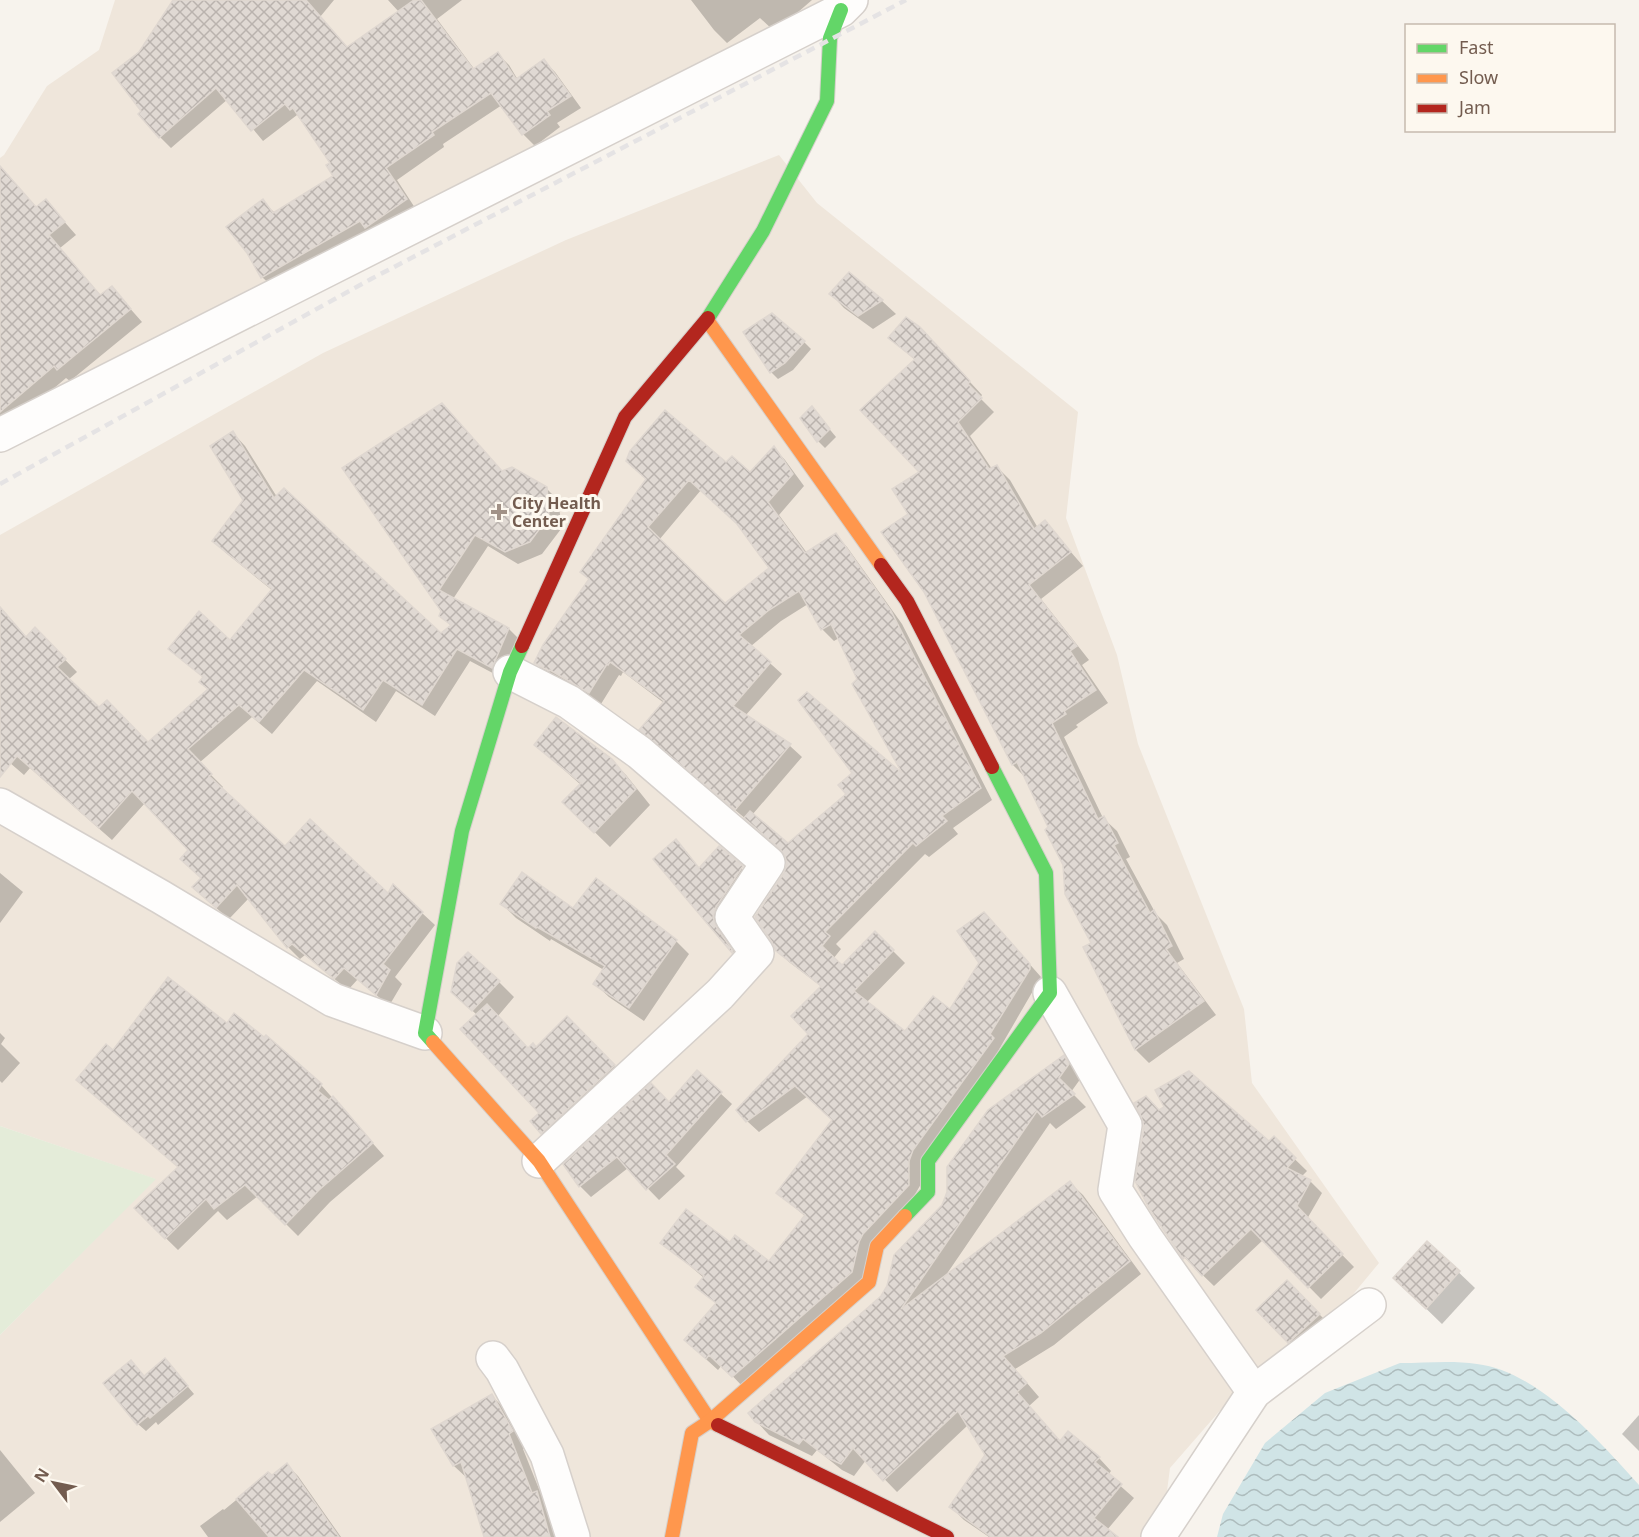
<svg xmlns="http://www.w3.org/2000/svg" width="1639" height="1537" viewBox="0 0 1639 1537" font-family="'Noto Sans',sans-serif">
	<style>
		.residential { fill: #efe6db }
		.green { fill: #e4ecd9 }
		.water { fill: url(#water-waves) }
		.shadow { fill: #0003; fill-rule: evenodd }
		.building { fill: url(#building-cross-hatch); stroke: #dfd7d0; stroke-width: 1.5; fill-rule: evenodd }
		.lines { fill: none; stroke-linecap: round; stroke-linejoin: round }
		.street-casing { stroke: #d6d0cb; stroke-width: 36 }
		.fast-casing { stroke: #d6d0cb; stroke-width: 16 }
		.slow-casing { stroke: #d6d0cb; stroke-width: 16 }
		.jam-casing { stroke: #d6d0cb; stroke-width: 16 }
		.street { stroke: #fefdfc; stroke-width: 33 }
		.fast { stroke: #63d668; stroke-width: 14 }
		.slow { stroke: #ff974d; stroke-width: 14 }
		.jam { stroke: #b3261e; stroke-width: 14 }
		.rail { stroke: #e5e3e4; stroke-width: 4.5; stroke-dasharray: 9 6; stroke-linecap: butt }
		.poi-dot { fill: #a19186; stroke: #fdf8ef; stroke-width: 2 }
		.labels { text-anchor: middle; dominant-baseline: central; stroke-width: 6; stroke-linejoin: round; paint-order: stroke }
		.poi-label { font-size: 16px; font-weight: bold; fill: #735c4f; stroke: #fdf8ef; text-anchor: start }
	</style>
	<defs>
		<pattern id="water-waves" width="16" height="10" patternUnits="userSpaceOnUse" patternTransform="scale(1.5)"><rect width="16" height="10" fill="#d0e4e6"/><path d="M0 5q4-4 8 0t8 0" fill="none" stroke="#adbcbd"/></pattern>
		<pattern id="building-cross-hatch" width="8" height="8" patternUnits="userSpaceOnUse" patternTransform="scale(1.5)"><rect width="8" height="8" fill="#e0d9d3"/><path d="M0 0l8 8M0 8l8-8" fill="none" stroke="#bab3ae"/></pattern>
	</defs>
	<rect width="100%" height="100%" fill="#f7f3ed"/>
	<g class="residential">
		<polygon points="115,0 859,0 0,437 0,158 4,155 47,86 99,50"/>
		<polygon points="779,155 817,203 1078,412 1066,518 1117,655 1138,744 1244,1009 1252,1083 1379,1263 1336,1315 1251,1375 1170,1468 1164,1514 1148,1537 0,1537 0,1335 155,1179 0,1126 0,535 323,353 566,240"/>
	</g>
	<polygon class="green" points="0,1126 156,1179 0,1335"/>
	<path class="water" d="M 1400,1363 C 1425,1363 1452,1360 1477,1364 C 1538,1371 1600,1442 1639,1485 L 1639,1537 L 1217,1537 L 1223,1514 L 1265,1443 L 1325,1393 Z"/>
	<g class="shadow">
		<polygon points="175,0 334,0 320,17 348,48 399,12 388,0 462,0 437,19 475,70 498,54 509,65 518,80 544,61 555,72 581,108 557,123 560,127 535,146 523,134 502,105 443,144 444,147 397,180 417,211 274,288 262,277 262,201 275,213 336,176 332,163 297,115 263,141 228,99 171,148 160,137 144,112 140,53"/>
		<polygon points="691,0 812,0 775,32 760,18 727,43 714,30"/>
		<polygon points="46,201 76,235 60,248 101,296 112,288 142,322 70,381 66,378 0,434 0,234"/>
		<polygon points="849,274 882,301 896,314 873,329 844,308 831,294"/>
		<polygon points="890,338 933,342 982,395 980,398 994,412 970,436 992,469 997,467 1010,480 1038,528 1045,522 1083,566 1041,599 1089,660 1082,665 1108,703 1076,725 1078,727 1064,737 1103,818 1117,831 1130,857 1126,859 1156,914 1167,925 1184,959 1177,963 1216,1015 1149,1063 1136,1050 1085,948 1094,944 1050,828 1026,778 1013,765 925,592 910,515 921,472 915,360"/>
		<polygon points="804,342 811,349 793,370 778,379 771,372"/>
		<polygon points="812,408 836,437 825,448 818,441"/>
		<polygon points="233,433 245,446 277,497 441,635 451,626 441,615 443,611 344,468 503,473 546,488 559,501 561,529 542,554 518,564 488,546 453,599 509,629 521,641 504,679 470,661 435,716 396,691 376,722 317,681 272,734 252,717 199,763 223,787 221,789 285,849 422,913 435,925 395,977 402,984 389,1006 358,979 348,990 305,955 300,959 288,947 249,898 229,919 207,900 202,878 190,850 145,803 112,840 30,768 24,775 9,762 0,763 0,633 27,638 35,629 77,672 68,680 99,709 148,744 209,690 204,678 170,649 230,642 273,591 226,553 214,541 245,500"/>
		<path d="M 774,448 L 785,460 L 804,486 L 779,515 L 807,553 L 836,535 L 847,547 L 902,624 L 992,800 L 953,828 L 958,834 L 929,857 L 925,854 L 836,944 L 841,949 L 833,959 L 842,967 L 875,933 L 905,963 L 866,1003 L 905,1033 L 951,1011 L 981,963 L 996,926 L 1041,977 L 863,1284 L 744,1388 L 722,1365 L 718,1370 L 697,1351 L 717,1304 L 697,1287 L 704,1278 L 662,1242 L 730,1244 L 769,1263 L 806,1217 L 778,1193 L 833,1120 L 808,1096 L 759,1132 L 747,1121 L 810,1034 L 822,987 L 789,962 L 777,950 L 785,874 L 788,865 L 785,852 L 653,741 L 664,703 L 623,672 L 621,676 L 619,675 L 601,704 L 563,680 L 548,675 L 536,663 L 590,580 L 582,572 L 647,480 L 627,461 L 726,465 L 750,474 ZM 701,490 L 741,526 L 772,568 L 725,605 L 659,540 ZM 808,604 L 822,629 L 834,641 L 839,638 L 907,778 L 855,773 L 848,794 L 788,845 L 752,815 L 802,757 L 790,746 L 745,716 L 782,674 L 751,646 L 781,621 Z"/>
		<polygon points="536,745 611,760 626,775 650,805 610,847 564,802 581,785"/>
		<polygon points="676,841 700,869 719,848 753,879 724,929 727,940 741,961 655,859"/>
		<polygon points="0,873 23,892 0,923"/>
		<polygon points="502,904 574,910 676,941 689,954 644,1021 609,997 595,984 604,970 551,939 550,941 516,918"/>
		<polygon points="499,982 514,997 498,1016 528,1049 536,1049 567,1018 624,1076 552,1143 542,1133 541,1114 477,1015 453,992"/>
		<polygon points="227,1025 321,1085 384,1156 330,1202 298,1236 258,1196 227,1220 218,1211 178,1250 136,1209 179,1167 113,1052"/>
		<polygon points="0,1033 5,1038 1,1044 20,1063 2,1083 0,1081"/>
		<polygon points="1064,1057 1076,1070 1081,1078 1071,1092 1086,1107 1056,1129 1050,1123 944,1278 1070,1183 1083,1195 1141,1274 1054,1345 1015,1369 1039,1397 1029,1406 1060,1442 1099,1458 1111,1471 1108,1475 1134,1498 1107,1530 1115,1537 989,1537 964,1520 951,1507 987,1455 968,1425 897,1492 866,1460 854,1476 842,1470 817,1450 812,1456 769,1435 756,1421 883,1297 943,1206"/>
		<polygon points="697,1072 732,1104 676,1167 685,1176 659,1200 628,1168 591,1197 580,1186 565,1164 669,1104"/>
		<polygon points="1159,1111 1269,1143 1274,1139 1307,1171 1301,1177 1310,1181 1322,1193 1307,1219 1354,1267 1321,1299 1263,1240 1214,1286 1185,1258 1162,1226"/>
		<polygon points="1428,1243 1475,1288 1442,1324 1411,1294"/>
		<polygon points="1287,1282 1335,1330 1305,1357 1258,1310"/>
		<polygon points="131,1362 145,1378 172,1368 194,1394 158,1425 156,1422 146,1431 138,1424"/>
		<polygon points="492,1396 507,1411 527,1447 523,1449 543,1499 551,1508 560,1537 485,1537 468,1479 454,1466 434,1430"/>
		<polygon points="1639,1415 1639,1451 1622,1434"/>
		<polygon points="0,1450 35,1493 0,1522"/>
		<polygon points="287,1465 298,1476 341,1537 208,1537 200,1526 223,1509 224,1510 268,1474 272,1477"/>
	</g>
	<g class="building">
		<polygon points="173,0 306,0 347,47 414,0 421,0 473,69 498,52 516,79 544,59 571,96 547,111 550,115 522,135 491,93 432,132 434,135 386,168 407,199 365,228 360,221 261,278 247,253 226,227 263,199 273,213 333,176 326,165 330,163 293,108 290,110 285,104 251,131 216,88 159,138 138,114 141,111 112,73 139,52"/>
		<polygon points="0,166 36,207 46,199 65,222 49,235 100,295 112,286 131,309 57,370 54,366 0,412"/>
		<polygon points="849,272 883,300 858,316 829,294"/>
		<polygon points="772,313 805,341 785,363 770,373 743,332"/>
		<polygon points="906,317 920,327 970,381 968,384 982,398 958,422 989,469 997,465 1034,529 1045,520 1071,552 1029,585 1077,646 1070,651 1096,690 1064,711 1066,714 1052,723 1098,819 1104,816 1118,843 1114,845 1150,913 1154,910 1172,946 1166,949 1204,1001 1135,1050 1083,947 1091,943 1065,894 1063,865 1045,830 1048,827 1017,762 1012,765 924,592 881,532 908,514 892,489 919,472 860,410 915,359 888,338"/>
		<polygon points="442,403 502,471 512,467 547,487 549,516 530,542 505,552 475,535 439,590 509,628 492,668 457,649 422,705 383,680 363,710 304,670 259,722 239,705 188,749 212,774 209,776 285,846 310,819 388,893 393,884 423,912 383,964 390,970 376,995 344,968 334,979 292,944 287,948 237,885 216,908 215,907 192,887 201,878 180,859 188,850 132,791 99,828 17,756 0,777 0,607 26,637 35,627 66,659 57,667 99,707 107,700 148,742 208,689 199,682 203,677 168,649 199,611 230,640 272,589 212,541 243,500 210,446 233,431 274,498 284,488 441,633 451,625 439,616 441,611 342,468"/>
		<polygon points="812,406 830,429 817,442 800,418"/>
		<path d="M 665,410 L 726,462 L 732,456 L 750,472 L 774,446 L 793,474 L 768,502 L 805,553 L 836,533 L 891,611 L 981,788 L 942,816 L 947,821 L 916,846 L 913,843 L 825,932 L 830,936 L 822,946 L 842,965 L 875,931 L 894,950 L 854,991 L 905,1031 L 933,996 L 950,1009 L 979,963 L 957,931 L 984,912 L 1030,964 L 1030,969 L 990,1034 L 994,1038 L 913,1150 L 909,1161 L 909,1185 L 863,1234 L 859,1242 L 852,1272 L 732,1377 L 709,1355 L 706,1359 L 684,1340 L 716,1303 L 695,1287 L 704,1276 L 660,1243 L 686,1209 L 730,1242 L 735,1235 L 769,1261 L 805,1215 L 776,1193 L 832,1120 L 795,1086 L 746,1122 L 736,1110 L 808,1034 L 791,1016 L 821,986 L 776,951 L 772,942 L 755,917 L 784,873 L 787,864 L 785,856 L 780,849 L 744,818 L 750,811 L 788,843 L 846,794 L 838,785 L 852,773 L 798,700 L 807,692 L 902,773 L 852,684 L 857,679 L 831,624 L 821,630 L 799,591 L 769,610 L 739,635 L 771,662 L 733,706 L 791,744 L 735,810 L 639,730 L 664,701 L 610,662 L 608,665 L 607,664 L 589,693 L 550,670 L 549,671 L 534,663 L 543,645 L 589,579 L 580,572 L 646,479 L 626,461 L 630,451 ZM 689,480 L 737,524 L 769,568 L 725,603 L 648,527 Z"/>
		<polygon points="556,717 612,759 636,789 594,833 562,802 581,783 534,745"/>
		<polygon points="676,839 699,868 719,846 743,866 716,907 713,917 717,928 733,951 732,953 653,859"/>
		<polygon points="522,872 573,908 596,878 677,940 629,1008 593,984 605,966 537,927 536,928 500,904"/>
		<polygon points="468,952 500,981 472,1011 451,992 457,963"/>
		<polygon points="168,977 227,1023 234,1013 264,1037 266,1035 322,1084 318,1091 329,1100 333,1096 373,1143 319,1190 285,1225 245,1185 214,1209 206,1199 165,1239 134,1208 178,1167 76,1080 106,1044 113,1050"/>
		<polygon points="487,1004 528,1048 533,1043 536,1047 567,1016 615,1065 541,1134 530,1121 539,1113 460,1029"/>
		<polygon points="1064,1055 1069,1064 1059,1078 1075,1094 1042,1117 1037,1111 901,1309 1070,1181 1130,1261 1041,1333 1003,1356 1027,1383 1017,1392 1060,1441 1068,1431 1100,1457 1095,1462 1122,1484 1094,1518 1118,1537 991,1537 949,1507 985,1455 958,1411 883,1481 853,1448 841,1464 828,1458 803,1439 799,1444 755,1422 748,1413 881,1296 887,1286 894,1255 942,1205 947,1192 947,1167 988,1110"/>
		<polygon points="697,1070 722,1092 666,1155 675,1164 646,1190 617,1157 579,1187 563,1164 651,1083 669,1102"/>
		<polygon points="1189,1071 1269,1141 1274,1136 1296,1158 1287,1168 1311,1180 1297,1206 1343,1254 1308,1288 1251,1229 1202,1276 1185,1257 1183,1259 1149,1208 1135,1181 1144,1127 1141,1116 1134,1103 1146,1096 1159,1110 1164,1107 1155,1090"/>
		<polygon points="1427,1241 1460,1271 1426,1309 1393,1278"/>
		<polygon points="1287,1280 1320,1314 1288,1343 1256,1310"/>
		<polygon points="165,1358 188,1386 150,1418 148,1416 137,1425 103,1383 131,1360 144,1376"/>
		<polygon points="492,1394 513,1431 509,1434 532,1493 537,1491 550,1537 484,1537 461,1462 453,1466 431,1429"/>
		<polygon points="287,1463 339,1537 269,1537 236,1499 268,1472 272,1475"/>
	</g>
	<g class="lines">
		<defs>
			<g id="street">
				<polyline points="0,435 841,10 851,0"/>
				<polyline points="510,672 569,702 640,753 768,863 732,917 757,953 720,994 539,1161"/>
				<polyline points="0,805 161,897 333,1000 425,1033"/>
				<polyline points="1050,993 1125,1125 1115,1190 1145,1237 1254,1392"/>
				<polyline points="493,1358 502,1370 547,1455 573,1537"/>
				<polyline points="1158,1537 1254,1392 1369,1305"/>
			</g>
			<g id="fast">
				<polyline points="708,318 763,231 827,101 830,38 841,10"/>
				<polyline points="433,1042 425,1033 462,831 510,672 522,646"/>
				<polyline points="905,1216 928,1192 928,1161 1050,993 1046,873 992,767"/>
			</g>
			<g id="slow">
				<polyline points="707,320 881,565"/>
				<polyline points="433,1042 539,1161 710,1421 718,1425"/>
				<polyline points="672,1537 692,1433 710,1421 869,1282 877,1246 905,1216"/>
			</g>
			<g id="jam">
				<polyline points="881,565 907,601 992,767"/>
				<polyline points="522,646 625,417 708,318"/>
				<polyline points="718,1425 947,1537"/>
			</g>
		</defs>
		<use href="#street" class="street-casing"/>
		<use href="#fast" class="fast-casing"/>
		<use href="#slow" class="slow-casing"/>
		<use href="#jam" class="jam-casing"/>
		<use href="#street" class="street"/>
		<use href="#fast" class="fast"/>
		<use href="#slow" class="slow"/>
		<use href="#jam" class="jam"/>
		<polyline class="rail" points="0,484 371,279 906,0"/>
	</g>
	<path class="poi-dot" d="M496 503h6v6h6v6h-6v6h-6v-6h-6v-6h6z"/>
	<g class="labels">
		<g class="poi-label">
			<text x="512" y="503">City Health<tspan x="512" dy="18">Center</tspan></text>
		</g>
	</g>
	<rect x="1405" y="24" width="210" height="108" fill="#fdf8ef" stroke="#c6baaf" stroke-width="1.5"/>
	<rect x="1417" y="44" width="30" height="9" fill="#63d668" stroke="#c6baaf" stroke-width="1.5"/>
	<text x="1459" y="54" font-size="18" fill="#735c4f">Fast</text>
	<rect x="1417" y="74" width="30" height="9" fill="#ff974d" stroke="#c6baaf" stroke-width="1.5"/>
	<text x="1459" y="84" font-size="18" fill="#735c4f">Slow</text>
	<rect x="1417" y="104" width="30" height="9" fill="#b3261e" stroke="#c6baaf" stroke-width="1.5"/>
	<text x="1459" y="114" font-size="18" fill="#735c4f">Jam</text>
	<g transform="translate(54 1483) rotate(302)" stroke="#fdf8ef" stroke-width="4.5" paint-order="stroke">
	<path d="M0-4.5L10 22L0 15L-10 22Z" fill="#735c4f"/>
	<text y="-9" font-size="16" font-weight="bold" text-anchor="middle" fill="#735c4f">N</text>
	</g>
</svg>
